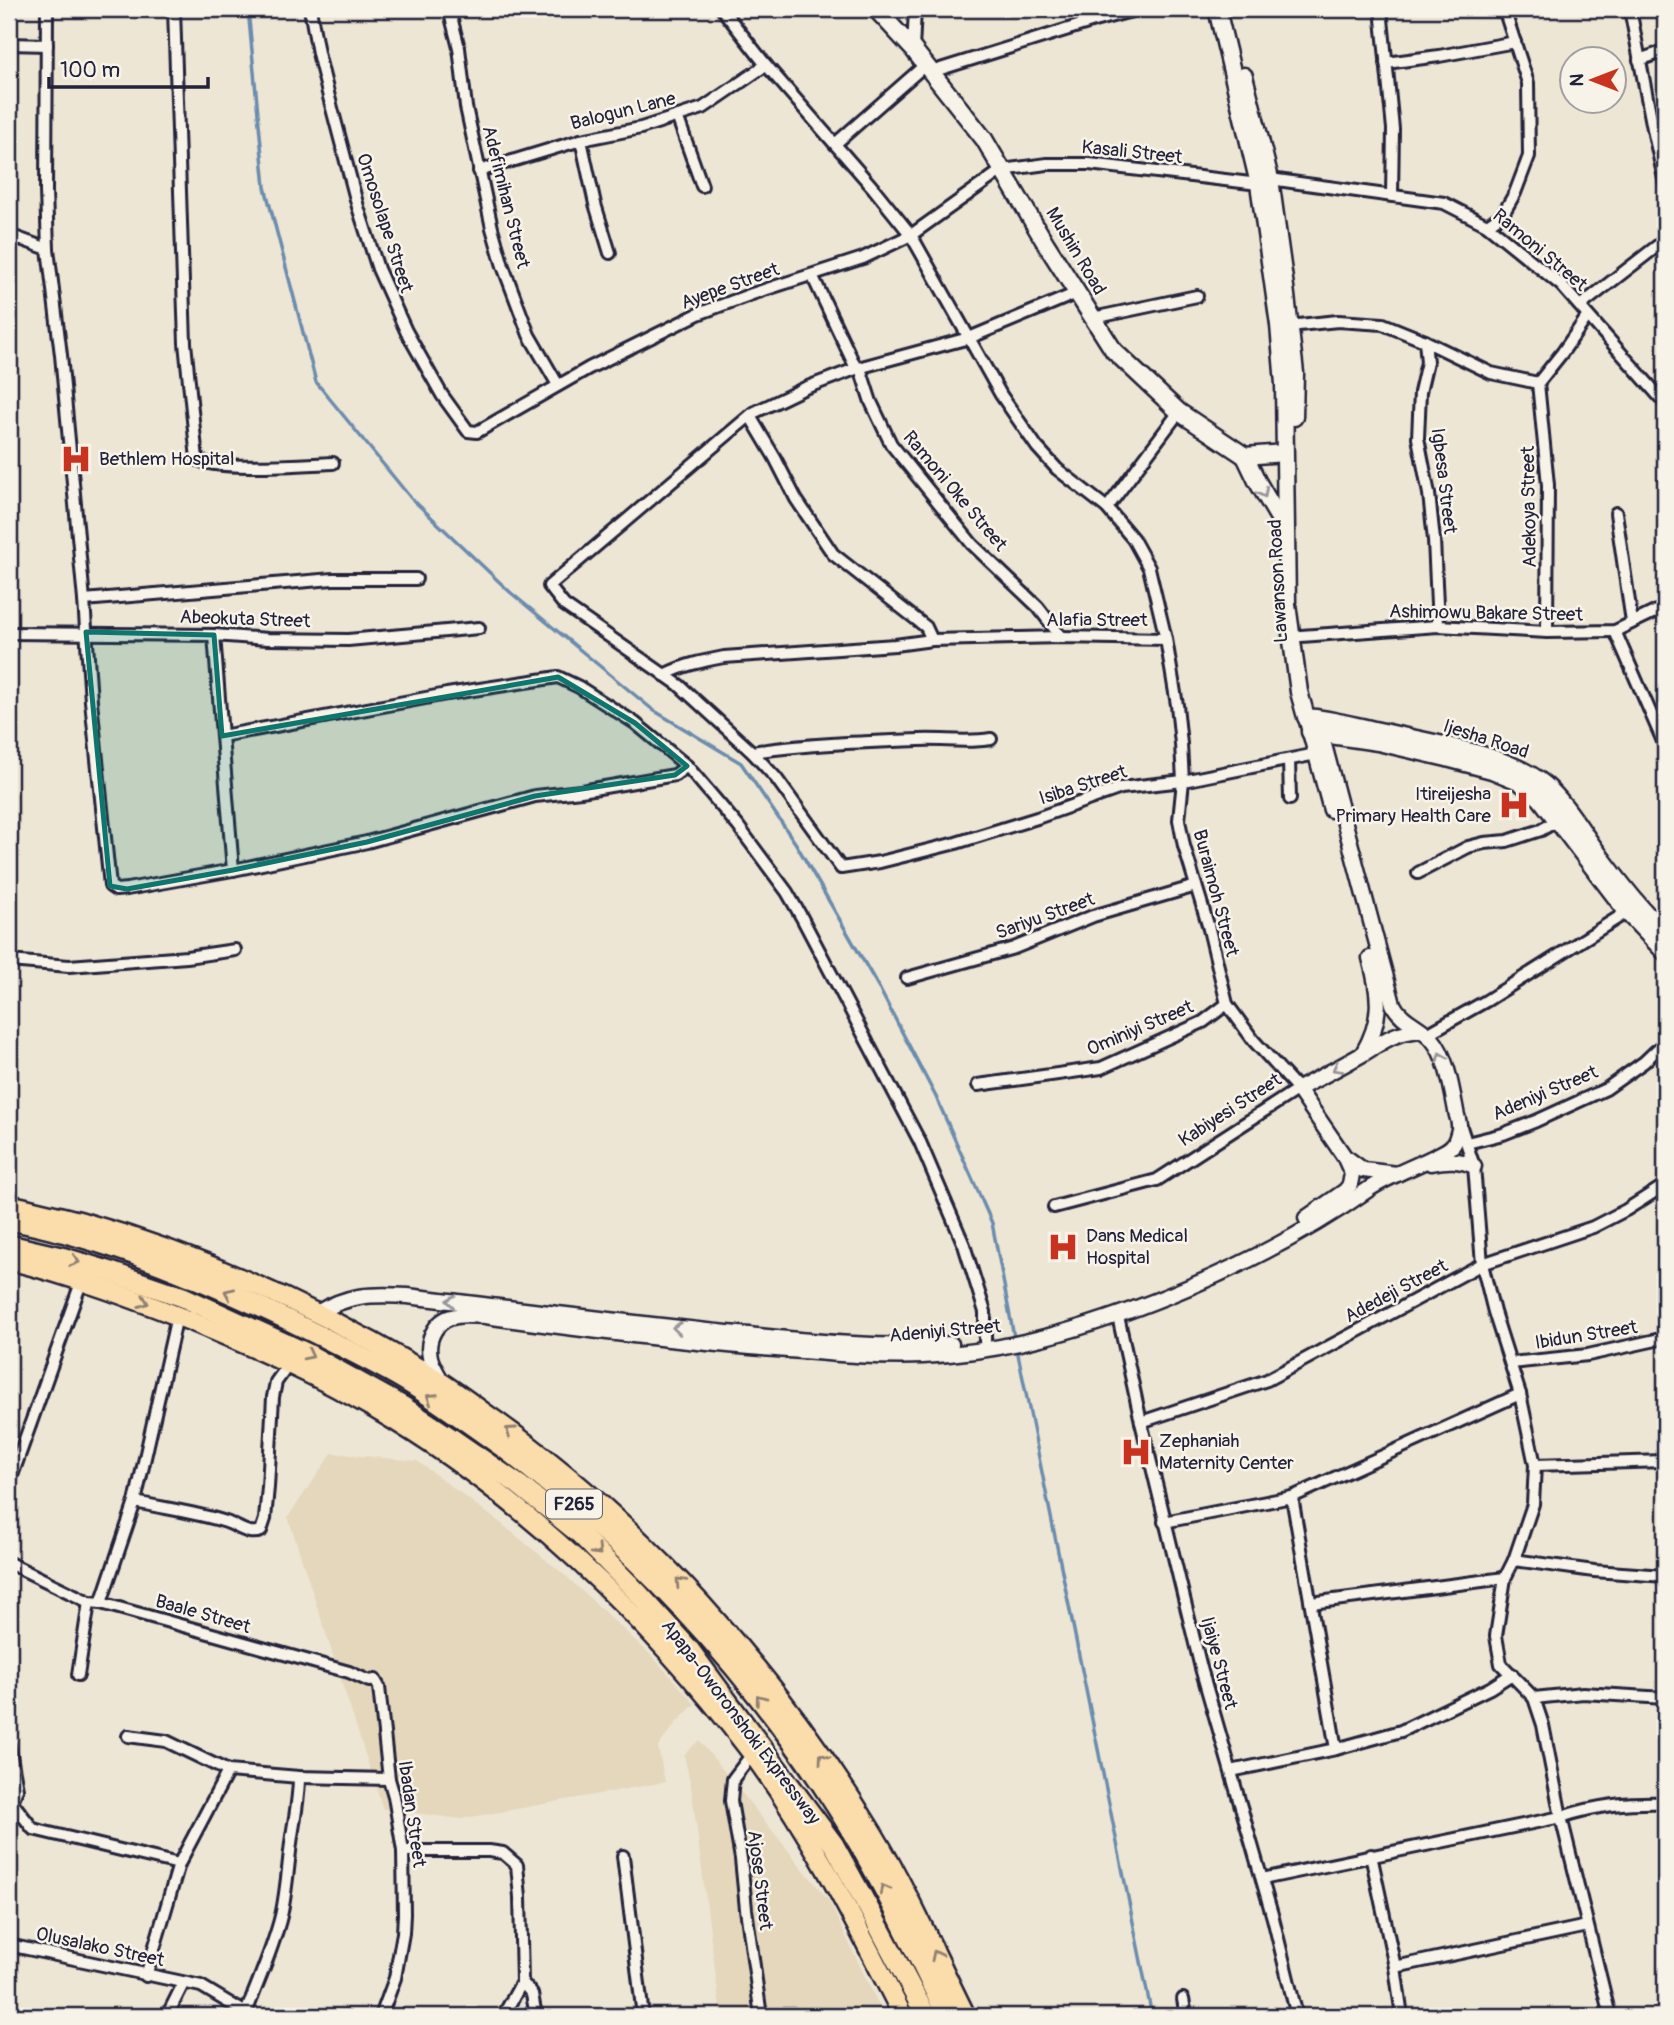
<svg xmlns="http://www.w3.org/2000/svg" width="1674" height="2025" viewBox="0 0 1674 2025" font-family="Pangolin,sans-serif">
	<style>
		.built { fill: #e4d7bc }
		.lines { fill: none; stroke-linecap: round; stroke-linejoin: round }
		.stream { stroke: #6b8cae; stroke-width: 3.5 }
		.minor-casing { stroke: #22223b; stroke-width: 16 }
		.tertiary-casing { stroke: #22223b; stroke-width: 19 }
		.secondary-casing { stroke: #22223b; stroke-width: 21 }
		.primary-casing { stroke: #22223b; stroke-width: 23 }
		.motorway-casing { stroke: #22223b; stroke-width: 24 }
		.minor { stroke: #f7f3e8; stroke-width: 10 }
		.tertiary { stroke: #f7f3e8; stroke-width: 14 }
		.secondary { stroke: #f7f3e8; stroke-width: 16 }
		.primary { stroke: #fbddab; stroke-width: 18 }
		.motorway { stroke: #fbddab; stroke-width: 19 }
		.oneway { stroke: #97959a }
		.oneway2 { stroke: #8e8073 }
		.marked { fill: #0f766e; fill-opacity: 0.2; stroke: #0f766e; stroke-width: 5; stroke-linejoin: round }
		.labels { text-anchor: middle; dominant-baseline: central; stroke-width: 5; stroke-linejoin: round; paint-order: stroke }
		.shield { fill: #f7f3e8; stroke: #62616f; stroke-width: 2 }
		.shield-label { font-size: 18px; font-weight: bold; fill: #22223b }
		.street-label { font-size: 19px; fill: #22223b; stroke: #f7f3e8 }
		.poi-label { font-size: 19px; fill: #22223b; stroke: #f7f3e8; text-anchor: start }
	</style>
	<rect width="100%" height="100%" fill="#eee6d4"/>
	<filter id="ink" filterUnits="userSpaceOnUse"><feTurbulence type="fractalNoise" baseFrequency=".0143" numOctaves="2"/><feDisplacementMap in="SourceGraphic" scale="14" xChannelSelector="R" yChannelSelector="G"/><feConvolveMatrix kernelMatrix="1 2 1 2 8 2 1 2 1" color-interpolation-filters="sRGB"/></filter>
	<g filter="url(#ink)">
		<g class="built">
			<polygon points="332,1453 417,1461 498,1521 567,1577 653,1657 695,1704 676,1723 658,1747 665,1782 461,1819 383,1809 288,1517"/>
			<polygon points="699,1740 829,1901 884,2016 721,2016 691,1786 684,1755"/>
		</g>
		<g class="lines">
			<g class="stream">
				<polyline points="248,9 265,187 316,382 410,497 510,592 653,710 741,763 796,844 878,986 936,1097 992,1223 1015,1342"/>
				<polyline points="1017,1349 1152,2016"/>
			</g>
			<defs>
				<g id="minor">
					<polyline points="47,9 46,191 48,249 61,355 84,600 91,701 110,886 116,890 127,889 233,870 367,842 535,796 581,791 675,775 687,766"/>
					<path d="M 174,9 L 185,343 L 197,459 C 213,471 308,464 333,463"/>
					<polyline points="310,9 318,53 329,97 358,207 378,269 406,331 442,395 468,431 477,432 589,368 698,314 752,294 863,258 911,235 1002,170 1047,164 1089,164 1259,184"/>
					<polyline points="449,9 459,48 466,107 492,228 503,266 529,335 558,385"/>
					<polyline points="722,9 766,65 874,189 911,235 969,338 858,368 805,388 753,413 549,586 564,605 679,685 752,752 776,778 841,868 880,862 956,843 1037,818 1121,788 1183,781 1316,754"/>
					<polyline points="1381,9 1393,129 1392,196"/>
					<polyline points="1630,9 1654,134 1665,183"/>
					<polyline points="9,44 47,45"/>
					<polyline points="913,49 915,9"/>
					<polyline points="1639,60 1665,51"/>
					<polyline points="1386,63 1439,56 1515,42"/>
					<polyline points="931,72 1094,21 1139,9"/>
					<polyline points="677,116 702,186"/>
					<polyline points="581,140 595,204 610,253"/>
					<polyline points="835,144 925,65"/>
					<polyline points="479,171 581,140 641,128 703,108 766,65"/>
					<polyline points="1270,179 1444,203 1487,225 1561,285 1665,403"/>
					<polyline points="1487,225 1503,214 1515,193 1529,156 1528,83 1504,9"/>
					<polyline points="9,235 48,249"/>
					<polyline points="812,275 855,366 861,371 871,402 891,444 972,544 1038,607 1061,637"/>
					<polyline points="1580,306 1665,240"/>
					<polyline points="1093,318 1197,296"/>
					<polyline points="1289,326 1338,321 1383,324 1425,341 1491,373 1538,383 1562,353 1587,317"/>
					<polyline points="1425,341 1427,362 1420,392 1418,438 1429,494 1434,540 1438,626"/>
					<polyline points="1538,383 1548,485 1547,632"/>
					<polyline points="750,416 775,458 796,499 833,554 926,627 932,640"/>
					<polyline points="1107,508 1179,412"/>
					<polyline points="1616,513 1632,622"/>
					<polyline points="84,600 333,579 416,579"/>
					<polyline points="1615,631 1665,746"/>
					<polyline points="9,633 214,635 268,639 348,640 479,628"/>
					<polyline points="214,635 222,736 447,694 558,677 579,687 635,723 687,766 738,826 787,892 802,918 920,1142 964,1245 985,1312 985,1341"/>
					<polyline points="1301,636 1438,626 1547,632 1615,631 1665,607"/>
					<path d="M 664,675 C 683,665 703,661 724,657 L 895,645 L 932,640 L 1061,637 L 1166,639 L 1149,568 L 1133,539 L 1107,508 L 1057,469 L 1037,447 L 1001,395 L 969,338 L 1077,293"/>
					<polyline points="222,736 233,870"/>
					<path d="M 752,752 C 807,744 864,742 920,740 C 944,739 968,743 991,739"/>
					<polyline points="1289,760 1290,799"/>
					<polyline points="1418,873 1468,847 1484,843 1507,841 1541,830 1558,820"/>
					<polyline points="9,961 69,966 187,957 235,950"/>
					<polyline points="907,978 1014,948 1093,916 1196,886"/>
					<polyline points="1427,1034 1486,1001 1627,912"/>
					<polyline points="978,1085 1101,1068 1203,1022 1227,1004"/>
					<polyline points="1460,1124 1474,1166 1482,1264 1494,1312 1520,1394 1535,1465 1533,1504 1514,1560 1505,1578 1496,1636 1501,1664 1534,1698 1543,1725 1561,1817 1610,2016"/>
					<polyline points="1467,1143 1503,1134 1536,1121 1606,1089 1644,1062 1665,1042"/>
					<polyline points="1054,1207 1157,1180 1298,1089 1254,1041 1227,1004 1208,925 1184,846 1179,820 1183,781 1181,744 1177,705 1166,639"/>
					<polyline points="1118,1316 1141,1422 1201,1668 1273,1918 1297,2016"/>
					<polyline points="1511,1363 1588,1355 1665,1338"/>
					<polyline points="1141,1422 1267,1380 1482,1264 1593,1227 1626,1210 1665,1185"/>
					<polyline points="1535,1465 1665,1461"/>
					<polyline points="9,1484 82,1280"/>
					<polyline points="1292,1497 1336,1749"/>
					<path d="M 135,1502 C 163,1508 199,1513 226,1522 C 238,1526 248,1536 261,1531 L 265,1519 L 268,1487 L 273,1397 L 276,1382 L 289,1364"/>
					<polyline points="1164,1522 1292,1497 1520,1394"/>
					<polyline points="1514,1560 1594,1571 1665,1576"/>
					<polyline points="9,1563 89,1602 101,1603 349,1672 369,1681 375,1680 379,1687 389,1779 394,1796 403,1851 404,1914 403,1933 395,1978 381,2016"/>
					<polyline points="101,1603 135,1502 177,1316"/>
					<polyline points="1311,1603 1505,1578"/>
					<polyline points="78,1675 89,1602"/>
					<polyline points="1534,1698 1583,1693 1665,1698"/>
					<polyline points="128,1736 166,1741 228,1771 299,1777 389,1779"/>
					<polyline points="9,1745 17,1789 12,1802"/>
					<polyline points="752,1754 733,1779 731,1801 741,1859 746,1909 761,2016"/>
					<polyline points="1231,1771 1336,1749 1401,1731 1490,1688 1512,1674"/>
					<polyline points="12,1802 33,1829 179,1864"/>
					<polyline points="403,1851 489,1851 503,1853 517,1865 520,1897 522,1982 532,1994 536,2016"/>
					<polyline points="1371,1855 1395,1967 1402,2016"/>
					<polyline points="623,1856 643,2016"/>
					<path d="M 1262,1879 L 1561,1817 C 1597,1805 1627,1802 1665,1803"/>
					<polyline points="9,1945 201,1986 251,2016"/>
					<polyline points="1395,1967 1587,1926"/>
					<polyline points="146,1976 179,1864 228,1771"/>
					<polyline points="1183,1999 1186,2016"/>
					<path d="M 246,2013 C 258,1981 273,1949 281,1916 C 287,1890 288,1863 292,1836 C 295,1816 299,1797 299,1777"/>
					<polyline points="167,2016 183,1984"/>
					<polyline points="503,2016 522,1982"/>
				</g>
				<g id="tertiary">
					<polyline points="1307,721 1331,810"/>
					<path d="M 1363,1053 C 1383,1019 1380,995 1370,958"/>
					<polyline points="1348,1159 1363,1170 1397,1174"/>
					<path d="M 1431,1163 C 1446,1160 1460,1159 1474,1166"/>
					<path d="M 1306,1218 L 1345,1191 L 1350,1185 L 1352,1174 L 1344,1156 L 1298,1089 C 1319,1078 1340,1067 1361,1055 C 1384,1041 1392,1033 1420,1030"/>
					<path d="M 315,1314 C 349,1294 370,1294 408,1296 C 518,1309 627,1323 738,1334 C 809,1341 879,1349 951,1344"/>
					<path d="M 442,1382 C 438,1374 432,1366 430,1357 C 426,1338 437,1318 457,1316 C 466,1314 476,1316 485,1316 C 577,1329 669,1340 762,1348 C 816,1352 869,1358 923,1356 C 1009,1352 1091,1327 1170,1295 C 1239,1267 1307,1233 1369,1189 C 1390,1175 1415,1167 1438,1155 C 1443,1152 1449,1150 1453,1145 C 1456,1141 1458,1134 1459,1129 C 1460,1122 1457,1118 1456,1111 C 1452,1090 1447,1056 1432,1039 C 1419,1025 1401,1021 1393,1004 L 1319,726"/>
				</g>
				<g id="secondary">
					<polyline points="876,9 913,49 984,139 1046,244 1114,351 1179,412 1245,456 1284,453"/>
					<path d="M 1217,9 L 1259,184 L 1279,325 L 1284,384 L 1287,604 L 1299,692 L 1306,717 C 1332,719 1358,727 1384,732 C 1430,743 1509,754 1545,785 C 1564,802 1579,827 1594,848 C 1616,878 1639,908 1665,934"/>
					<polyline points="1244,76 1270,179 1285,287 1295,373 1294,417"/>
					<polyline points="1245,456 1257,481 1284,527"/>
					<polyline points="1310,732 1378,742 1447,758 1492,770 1519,781 1540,798 1627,912 1665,952"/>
				</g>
				<g id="primary">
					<path d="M 9,1204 C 32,1210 56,1215 79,1221 C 196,1254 310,1305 415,1366 C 440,1380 463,1397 486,1414 C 644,1524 774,1671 874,1835 C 909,1893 936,1956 966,2016"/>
					<path d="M 9,1260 C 73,1276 132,1298 193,1322 C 255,1348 317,1375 375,1409 C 521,1494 649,1618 751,1752 C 812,1834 857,1926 903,2016"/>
				</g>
				<g id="motorway">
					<path d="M 9,1220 C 105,1238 198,1277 286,1319 C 326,1339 367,1358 406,1381 C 439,1401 470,1424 501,1446 C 634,1546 746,1666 836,1806 C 879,1873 912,1945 947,2016"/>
					<polyline points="9,1245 65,1258 105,1270 183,1297 308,1354 402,1406 454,1440 519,1485 580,1534 638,1593 688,1648 834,1845 880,1929 926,2016"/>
				</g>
			</defs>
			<use href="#minor" class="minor-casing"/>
			<use href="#tertiary" class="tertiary-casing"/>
			<use href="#secondary" class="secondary-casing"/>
			<use href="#primary" class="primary-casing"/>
			<use href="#motorway" class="motorway-casing"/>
			<use href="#minor" class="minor"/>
			<use href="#tertiary" class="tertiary"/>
			<use href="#secondary" class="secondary"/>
			<use href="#primary" class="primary"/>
			<use href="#motorway" class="motorway"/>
		</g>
		<defs><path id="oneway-chevron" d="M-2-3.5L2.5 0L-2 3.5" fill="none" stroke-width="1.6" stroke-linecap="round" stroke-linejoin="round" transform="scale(1.75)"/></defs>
		<g class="oneway">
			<use href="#oneway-chevron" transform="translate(1263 493) rotate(62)"/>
			<use href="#oneway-chevron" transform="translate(1441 1057) rotate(-112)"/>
			<use href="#oneway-chevron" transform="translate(1337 1068) rotate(151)"/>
			<use href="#oneway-chevron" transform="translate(451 1301) rotate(-173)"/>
			<use href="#oneway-chevron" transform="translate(677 1328) rotate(-174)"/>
		</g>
		<g class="oneway2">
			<use href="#oneway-chevron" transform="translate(75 1261) rotate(16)"/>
			<use href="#oneway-chevron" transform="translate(229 1293) rotate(-156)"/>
			<use href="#oneway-chevron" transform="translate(144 1302) rotate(20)"/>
			<use href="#oneway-chevron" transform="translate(309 1355) rotate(27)"/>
			<use href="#oneway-chevron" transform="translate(431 1398) rotate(-147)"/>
			<use href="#oneway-chevron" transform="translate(510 1431) rotate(-145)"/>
			<use href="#oneway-chevron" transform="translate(597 1551) rotate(45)"/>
			<use href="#oneway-chevron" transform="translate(680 1582) rotate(-133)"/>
			<use href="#oneway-chevron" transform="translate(760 1699) rotate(-127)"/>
			<use href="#oneway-chevron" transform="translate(823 1758) rotate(-125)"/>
			<use href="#oneway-chevron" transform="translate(884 1889) rotate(-119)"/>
			<use href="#oneway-chevron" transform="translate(936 1955) rotate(-116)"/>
		</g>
	</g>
	<path class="marked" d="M 86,632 L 214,635 L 222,736 L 558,677 L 635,723 L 687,766 L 675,775 L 535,796 L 367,842 L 233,870 L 127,889 L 110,886 Z"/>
	<defs>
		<symbol id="hospital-bare" viewBox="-9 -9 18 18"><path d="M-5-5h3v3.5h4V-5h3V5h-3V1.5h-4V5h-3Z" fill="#c8321e" stroke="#f7f3e8" stroke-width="2.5" paint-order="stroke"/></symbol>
	</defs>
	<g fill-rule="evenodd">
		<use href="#hospital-bare" x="54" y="437" width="44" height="44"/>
		<use href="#hospital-bare" x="1492" y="783" width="44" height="44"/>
		<use href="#hospital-bare" x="1041" y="1225" width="44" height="44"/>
		<use href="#hospital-bare" x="1114" y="1430" width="44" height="44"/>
	</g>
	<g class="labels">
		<rect class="shield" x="546" y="1489.5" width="56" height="29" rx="5"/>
		<g class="shield-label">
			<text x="574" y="1504">F265</text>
		</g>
		<g class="street-label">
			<text transform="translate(623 111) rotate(-14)">Balogun Lane</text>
			<text transform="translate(1132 152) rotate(6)">Kasali Street</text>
			<text transform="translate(506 197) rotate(76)">Adefimihan Street</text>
			<text transform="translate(385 223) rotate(72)">Omosolape Street</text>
			<text transform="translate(1540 250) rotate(40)">Ramoni Street</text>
			<text transform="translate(1076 251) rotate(59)">Mushin Road</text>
			<text transform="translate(730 286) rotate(-20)">Ayepe Street</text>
			<text transform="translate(1444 481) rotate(83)">Igbesa Street</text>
			<text transform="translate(955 491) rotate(50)">Ramoni Oke Street</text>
			<text transform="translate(1529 507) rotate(-91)">Adekoya Street</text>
			<text transform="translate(1278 581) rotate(-93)">Lawanson Road</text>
			<text transform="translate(1486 613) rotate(1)">Ashimowu Bakare Street</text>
			<text transform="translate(245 619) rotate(2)">Abeokuta Street</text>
			<text x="1097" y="620">Alafia Street</text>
			<text transform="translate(1486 739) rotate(18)">Ijesha Road</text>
			<text transform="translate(1083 785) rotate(-18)">Isiba Street</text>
			<text transform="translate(1216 893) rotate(75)">Buraimoh Street</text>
			<text transform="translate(1045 916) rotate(-20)">Sariyu Street</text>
			<text transform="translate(1140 1028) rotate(-23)">Ominiyi Street</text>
			<text transform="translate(1545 1093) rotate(-23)">Adeniyi Street</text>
			<text transform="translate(1230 1110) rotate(-33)">Kabiyesi Street</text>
			<text transform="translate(1396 1291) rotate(-28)">Adedeji Street</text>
			<text transform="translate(945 1331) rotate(-5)">Adeniyi Street</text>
			<text transform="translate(1586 1335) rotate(-9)">Ibidun Street</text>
			<text transform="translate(203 1614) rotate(16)">Baale Street</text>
			<text transform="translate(1219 1663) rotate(75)">Ijaiye Street</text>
			<text transform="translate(741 1722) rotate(53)">Apapa-Oworonshoki Expressway</text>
			<text transform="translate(412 1814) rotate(82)">Ibadan Street</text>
			<text transform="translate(760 1880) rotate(83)">Ajose Street</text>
			<text transform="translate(100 1947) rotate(12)">Olusalako Street</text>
		</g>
		<g class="poi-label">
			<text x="99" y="459">Bethlem Hospital</text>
			<text x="1491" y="794" text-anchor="end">Itireijesha<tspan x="1491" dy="22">Primary Health Care</tspan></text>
			<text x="1086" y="1236">Dans Medical<tspan x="1086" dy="22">Hospital</tspan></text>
			<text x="1159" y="1441">Zephaniah<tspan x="1159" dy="22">Maternity Center</tspan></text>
		</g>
	</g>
	<rect width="1674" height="2025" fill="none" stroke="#f7f3e8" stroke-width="35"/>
	<rect x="18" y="18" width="1639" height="1990" fill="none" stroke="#22223b" stroke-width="2.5" filter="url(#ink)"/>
	<g transform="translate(1593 80) rotate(270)"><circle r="33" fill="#f7f3e8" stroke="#a29fa3" stroke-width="2"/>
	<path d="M0-5L12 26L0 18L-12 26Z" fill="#c8321e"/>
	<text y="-10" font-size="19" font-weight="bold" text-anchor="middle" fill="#22223b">N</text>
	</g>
	<path d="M49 77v10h159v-10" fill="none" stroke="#22223b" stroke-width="3.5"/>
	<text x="60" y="77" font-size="21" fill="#22223b" stroke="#f7f3e8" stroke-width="5" paint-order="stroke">100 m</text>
</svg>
